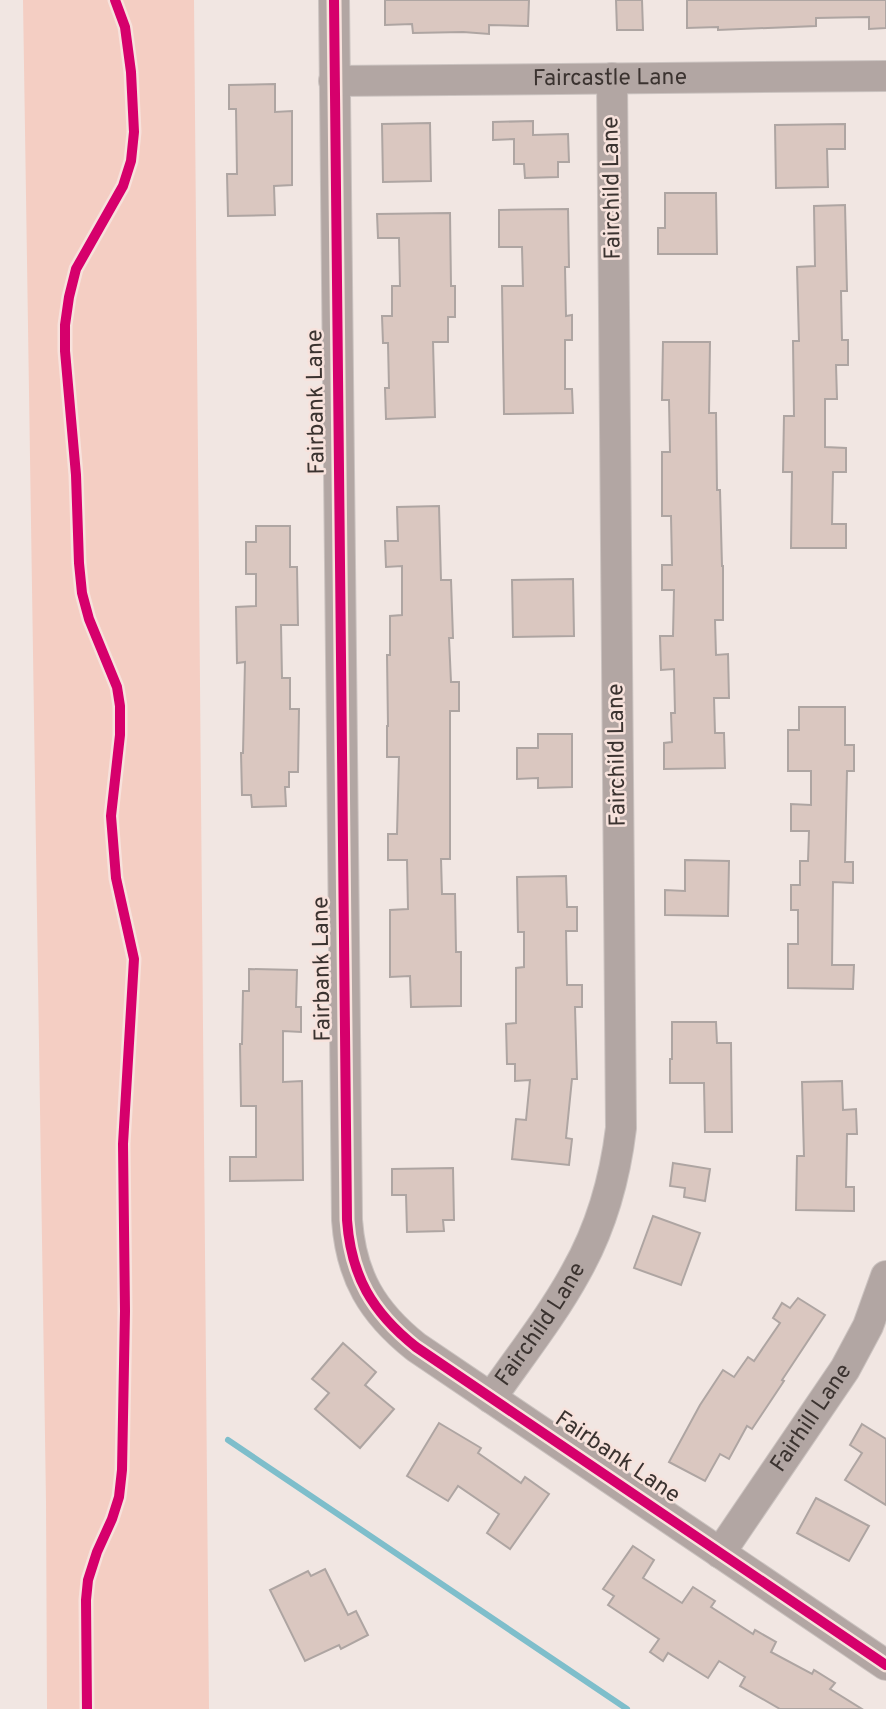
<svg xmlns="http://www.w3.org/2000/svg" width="886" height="1709" viewBox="0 0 886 1709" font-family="Overpass,sans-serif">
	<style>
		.green { fill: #f4cec3 }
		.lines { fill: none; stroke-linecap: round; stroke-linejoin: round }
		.stream { stroke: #7ebecb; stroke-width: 6 }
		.building { fill: #dac7c0; stroke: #aea5a2; stroke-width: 2 }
		.minor-casing { stroke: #cbc3c0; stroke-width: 32 }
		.minor { stroke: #b2a6a3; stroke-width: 30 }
		.cycleway-casing { stroke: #f7e2dc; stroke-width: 15 }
		.cycleway { stroke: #d6006c; stroke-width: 10 }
		.labels { text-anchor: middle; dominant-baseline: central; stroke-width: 5; stroke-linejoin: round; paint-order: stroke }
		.street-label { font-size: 23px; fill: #3b3330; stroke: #f7e2dc }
	</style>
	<rect width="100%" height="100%" fill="#f1e6e2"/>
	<polygon class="green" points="23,0 194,0 209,1709 47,1709 46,1501"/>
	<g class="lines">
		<polyline class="stream" points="228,1440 627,1709"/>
	</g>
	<g class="building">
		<polygon points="385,0 529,0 528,26 489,25 489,34 463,32 413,33 412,24 385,25"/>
		<polygon points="616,0 642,0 643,30 617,30"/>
		<polygon points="687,0 886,0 886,28 869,29 869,17 816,18 816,26 718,30 718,27 687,28"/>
		<polygon points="275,84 275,112 292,111 292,185 274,186 275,215 228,216 227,174 237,174 236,109 229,109 229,85"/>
		<polygon points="533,121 533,135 568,134 569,162 558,162 558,177 525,178 524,164 514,164 514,139 493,140 493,122"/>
		<polygon points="430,123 431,181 383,182 382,124"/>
		<polygon points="845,124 845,149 827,149 828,187 776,188 775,125"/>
		<polygon points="665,193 716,193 717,254 658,254 658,228 665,228"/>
		<polygon points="845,205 847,291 841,291 842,340 848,340 848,365 836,365 837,399 825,399 825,447 846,448 846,472 833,472 832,524 846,524 846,548 791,548 792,472 783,472 784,416 794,416 793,341 799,341 797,267 815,266 814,206"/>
		<polygon points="568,209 569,267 565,267 566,316 572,315 572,340 565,340 565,389 572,389 573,413 504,414 502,286 523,286 522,247 499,247 499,210"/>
		<polygon points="450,213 451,286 455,286 455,317 448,317 448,342 433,342 435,417 386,419 385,388 389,388 388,343 383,343 382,316 392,316 392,286 400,286 399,238 378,238 377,214"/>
		<polygon points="663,342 710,342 709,413 716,413 717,490 720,490 722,566 723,566 723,620 715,620 716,655 728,654 729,698 714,698 715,733 724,733 725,768 664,769 664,743 672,742 671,713 675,713 674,669 661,670 660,636 673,636 674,590 662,590 662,565 672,565 671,516 662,516 662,452 670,452 669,400 662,400"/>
		<polygon points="439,506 441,580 451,580 453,638 449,638 451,682 459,682 459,711 450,711 450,859 441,859 442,894 455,894 456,952 461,952 461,1006 411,1007 410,976 390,977 390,910 408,909 407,860 388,860 388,834 397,834 399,757 387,757 387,726 388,726 387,655 390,655 390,616 402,615 402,566 386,567 385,541 398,541 397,507"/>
		<polygon points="256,526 290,526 290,567 297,567 298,625 281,625 282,678 290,678 290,709 299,709 298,772 289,772 289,787 285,787 286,806 252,807 251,795 242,795 241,753 243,753 245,662 237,663 236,607 256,606 256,574 246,574 246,542 256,542"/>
		<polygon points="573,579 574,636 513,637 512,580"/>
		<polygon points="799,707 845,707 845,745 854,745 854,771 847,771 845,862 853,862 853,883 833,882 832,965 854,965 853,989 788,988 788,944 798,944 798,910 791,910 791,885 800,885 800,861 808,861 809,831 791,831 791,804 811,805 811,771 788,771 788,730 799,730"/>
		<polygon points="538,734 572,734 572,787 538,788 538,778 517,779 517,748 538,748"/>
		<polygon points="685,860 729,861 728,916 665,915 665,890 685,891"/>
		<polygon points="566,876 567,907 577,907 577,931 566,931 567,985 582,985 582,1007 575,1007 577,1079 572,1079 566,1138 572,1139 569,1165 512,1159 516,1119 526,1120 530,1080 515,1081 515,1064 507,1064 506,1024 516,1023 516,968 524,967 524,932 518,932 517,877"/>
		<polygon points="249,969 297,970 296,1007 301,1007 301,1032 283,1031 283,1082 302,1081 303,1180 230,1181 230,1157 256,1157 256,1106 241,1106 240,1044 242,1044 243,991 249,991"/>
		<polygon points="672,1022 716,1022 717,1043 731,1043 732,1132 705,1132 704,1083 670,1083 670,1059 672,1059"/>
		<polygon points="842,1081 843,1110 856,1109 857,1134 847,1134 846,1187 854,1187 854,1211 796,1210 797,1156 804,1156 802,1082"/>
		<polygon points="673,1163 710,1169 705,1201 684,1197 685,1188 670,1186"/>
		<polygon points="453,1168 454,1220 443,1220 444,1231 407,1232 406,1195 392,1195 392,1169"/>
		<polygon points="653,1216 700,1233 681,1285 634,1268"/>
		<polygon points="798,1298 825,1315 782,1380 784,1381 752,1429 747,1426 729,1459 720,1454 705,1481 669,1462 700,1405 723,1370 734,1377 748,1357 754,1361 780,1323 773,1318 782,1303 790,1308"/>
		<polygon points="343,1343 376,1372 365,1385 394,1409 360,1448 315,1409 329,1393 312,1379"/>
		<polygon points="439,1423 481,1448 478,1453 521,1483 525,1477 549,1494 510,1549 487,1533 499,1514 458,1486 448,1501 407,1476"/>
		<polygon points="862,1424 886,1439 886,1505 845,1480 862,1453 850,1445"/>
		<polygon points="816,1498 869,1526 849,1561 797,1533"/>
		<polygon points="633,1546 654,1560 643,1578 682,1603 693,1587 715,1601 711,1607 753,1634 755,1630 776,1642 771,1652 812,1674 814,1670 835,1683 830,1689 862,1709 780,1709 740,1686 745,1677 719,1661 708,1678 668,1653 663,1661 650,1652 659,1639 608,1605 614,1596 603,1589"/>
		<polygon points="325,1569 348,1615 356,1611 368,1635 341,1649 339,1645 305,1661 270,1590 308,1571 311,1576"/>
	</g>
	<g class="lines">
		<defs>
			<g id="minor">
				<path d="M 334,0 L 347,1220 C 351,1276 372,1312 416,1347 L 886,1665"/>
				<path id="s1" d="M 334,81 L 886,76"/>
				<path id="s2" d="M 491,1398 C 520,1356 552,1316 576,1272 C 601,1228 615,1178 621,1128 L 612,78"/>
				<path id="s3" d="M 720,1553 L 845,1369 L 868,1326 L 886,1276"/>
			</g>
		</defs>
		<use href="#minor" class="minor-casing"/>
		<use href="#minor" class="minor"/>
		<defs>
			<g id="cycleway">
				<path d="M 334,0 L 347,1220 C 351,1276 372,1312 416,1347 L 886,1665"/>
				<polyline points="87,1709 86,1600 88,1580 97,1552 112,1519 119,1497 122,1470 125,1311 123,1144 134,959 116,878 111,816 120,735 120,706 117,687 89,619 82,593 79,563 76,475 65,351 65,325 69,297 76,269 123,186 131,161 134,132 131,72 125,27 115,0"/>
			</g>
		</defs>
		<use href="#cycleway" class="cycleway-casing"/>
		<use href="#cycleway" class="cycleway"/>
	</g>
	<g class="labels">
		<g class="street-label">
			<text stroke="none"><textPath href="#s1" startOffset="276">Faircastle Lane</textPath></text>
			<text transform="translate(613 188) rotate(-91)">Fairchild Lane</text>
			<text transform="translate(317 402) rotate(-91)">Fairbank Lane</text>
			<text transform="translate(618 755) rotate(-91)">Fairchild Lane</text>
			<text transform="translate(323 969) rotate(-91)">Fairbank Lane</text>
			<text stroke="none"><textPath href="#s2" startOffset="89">Fairchild Lane</textPath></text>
			<text stroke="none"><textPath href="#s3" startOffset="163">Fairhill Lane</textPath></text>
			<text transform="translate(617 1458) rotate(34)">Fairbank Lane</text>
		</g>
	</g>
</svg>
